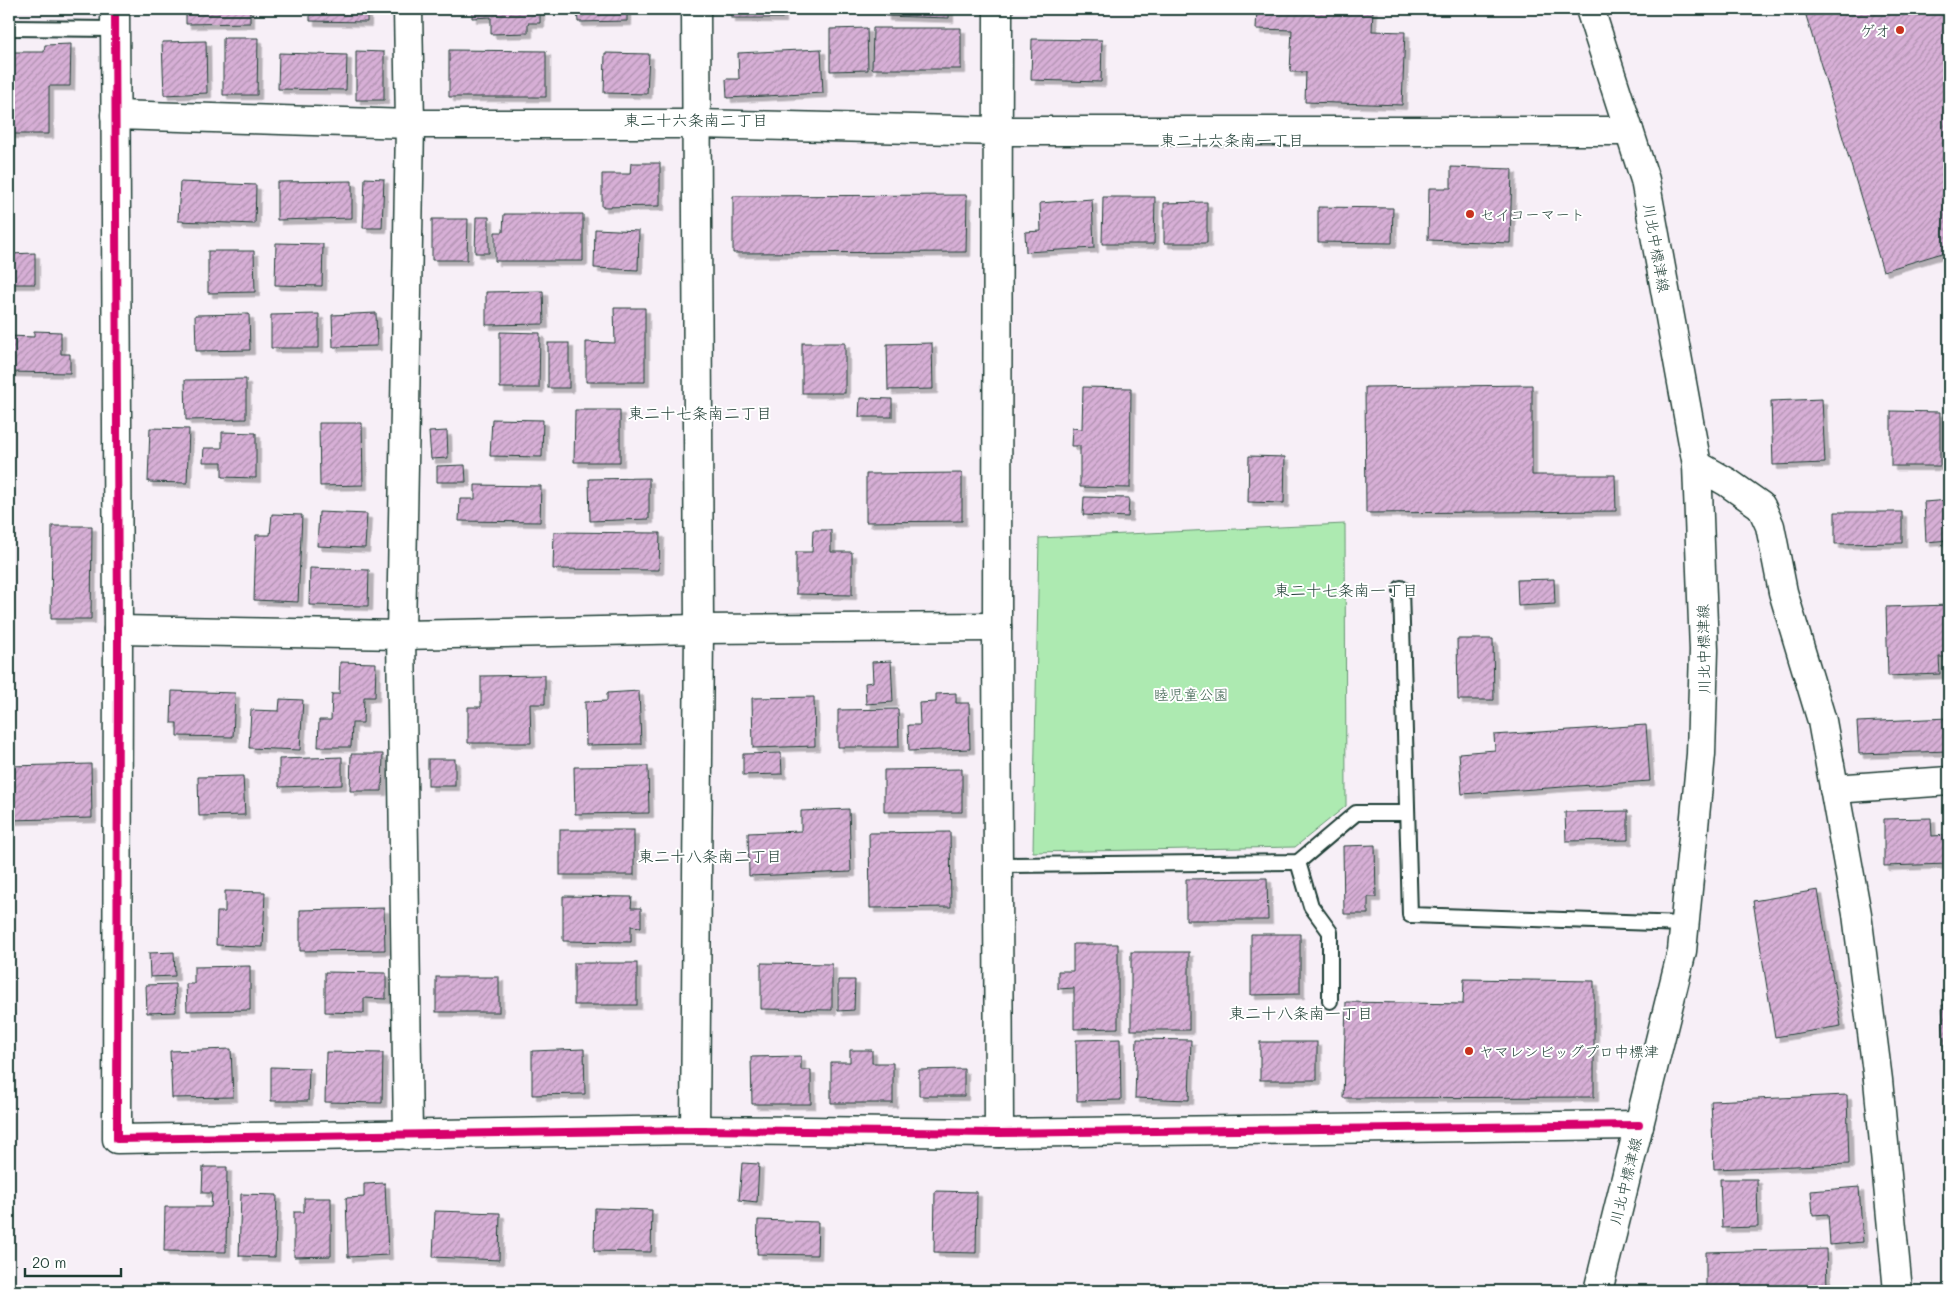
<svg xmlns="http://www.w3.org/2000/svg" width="1958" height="1300" viewBox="0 0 1958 1300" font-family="Mali,'Klee One',sans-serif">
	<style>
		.green { fill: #adeab1; stroke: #669472 }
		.building { fill: url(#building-hatch); stroke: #1f3d34; filter: url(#shadow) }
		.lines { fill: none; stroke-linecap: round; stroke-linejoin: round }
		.lane-casing { stroke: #1f3d34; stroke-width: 18 }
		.street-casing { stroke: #1f3d34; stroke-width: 31 }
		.secondary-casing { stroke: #1f3d34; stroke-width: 31 }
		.lane { stroke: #fff; stroke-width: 14 }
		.street { stroke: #fff; stroke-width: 28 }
		.secondary { stroke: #fff; stroke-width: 28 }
		.cycleway-casing { stroke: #fff; stroke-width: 11 }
		.cycleway { stroke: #d6006c; stroke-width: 8 }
		.poi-dot { fill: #c8321e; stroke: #fff; stroke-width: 2 }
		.labels { text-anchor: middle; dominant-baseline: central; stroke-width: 4; stroke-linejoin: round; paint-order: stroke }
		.poi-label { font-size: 15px; fill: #1f3d34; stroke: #fff; text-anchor: start }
		.street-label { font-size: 15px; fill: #1f3d34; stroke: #fff }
		.park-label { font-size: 15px; fill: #3b604d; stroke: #fff }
		.neighbourhood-label { font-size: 16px; fill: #1f3d34; stroke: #fff }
	</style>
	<defs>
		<pattern id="building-hatch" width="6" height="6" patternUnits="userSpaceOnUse" patternTransform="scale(1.25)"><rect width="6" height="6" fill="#d7afd6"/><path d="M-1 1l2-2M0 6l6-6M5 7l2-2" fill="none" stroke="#ae90ae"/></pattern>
		<filter id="shadow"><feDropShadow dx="4.5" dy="4.5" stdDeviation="0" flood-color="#0004"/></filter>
	</defs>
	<rect width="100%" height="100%" fill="#f7eff7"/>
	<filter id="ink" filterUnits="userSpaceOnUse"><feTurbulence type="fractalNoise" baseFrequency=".02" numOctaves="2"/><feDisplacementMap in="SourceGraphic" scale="10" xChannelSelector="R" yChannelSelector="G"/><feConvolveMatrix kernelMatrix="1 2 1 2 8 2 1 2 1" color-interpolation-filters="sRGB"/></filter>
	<g filter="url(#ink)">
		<polygon class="green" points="1345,524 1346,806 1295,847 1033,852 1039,538"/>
		<g class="building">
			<polygon points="186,9 250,9 250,23 186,24"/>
			<polygon points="310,9 367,9 367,22 310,21"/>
			<polygon points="472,9 540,9 540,23 528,23 528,33 491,34 491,17 472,18"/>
			<polygon points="577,9 627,9 627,21 578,22"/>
			<rect x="731" y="9" width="51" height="9"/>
			<polygon points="885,9 949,9 949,18 885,16"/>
			<polygon points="1257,9 1373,9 1372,31 1405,32 1402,105 1305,102 1306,72 1290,72 1292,30 1256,29"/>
			<polygon points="1804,9 1949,9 1949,251 1883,271"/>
			<polygon points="867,28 868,70 830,71 830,29"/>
			<polygon points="873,28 961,28 961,69 872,69"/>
			<polygon points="223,38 258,38 257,95 223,95"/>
			<polygon points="1032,39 1102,40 1101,82 1031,80"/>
			<polygon points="206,41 207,93 164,95 162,42"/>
			<polygon points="71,44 70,86 49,86 49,134 9,134 9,52 44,52 45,45"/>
			<polygon points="821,49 823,93 727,98 726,79 739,79 738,53"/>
			<polygon points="449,50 546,51 546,97 449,97"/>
			<polygon points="356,51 384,52 384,100 356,100"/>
			<polygon points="279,53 347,55 346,90 278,89"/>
			<polygon points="605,53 649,54 647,94 604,93"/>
			<polygon points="631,163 660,163 660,206 602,207 602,174 630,174"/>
			<polygon points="1451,167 1512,169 1510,243 1428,240 1429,188 1451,188"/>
			<polygon points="365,178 384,179 382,228 363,228"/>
			<polygon points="352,181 352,218 277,220 277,182"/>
			<polygon points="180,182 256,185 255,224 178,221"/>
			<polygon points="967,195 966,252 733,253 733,196"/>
			<polygon points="1103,197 1155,197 1154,244 1102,244"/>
			<polygon points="1092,199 1094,248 1026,252 1025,232 1041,231 1040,203"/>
			<polygon points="1207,202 1207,243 1164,243 1164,203"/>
			<polygon points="1318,207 1393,208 1392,243 1318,242"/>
			<polygon points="504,214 583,214 583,261 495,261 495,232 503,232"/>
			<polygon points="476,217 489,217 489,253 475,253"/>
			<polygon points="432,219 468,219 467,260 432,260"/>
			<polygon points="595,229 639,231 638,270 594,268"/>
			<polygon points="276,243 323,244 322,286 275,285"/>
			<polygon points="208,251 254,251 255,292 208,293"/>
			<polygon points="35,253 35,284 9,284 9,254"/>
			<polygon points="543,291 544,324 486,325 486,292"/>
			<polygon points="614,308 645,308 645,382 586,382 586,342 615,343"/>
			<polygon points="376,313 377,346 333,347 332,315"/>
			<polygon points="249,314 250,350 196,351 195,315"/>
			<polygon points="319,314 319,348 271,348 271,315"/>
			<polygon points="34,331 61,332 61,354 70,354 70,373 9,372 9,336 34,337"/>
			<polygon points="500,332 540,333 539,388 500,388"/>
			<rect x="548" y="343" width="21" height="45"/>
			<rect x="802" y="343" width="43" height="50"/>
			<polygon points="932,343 933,389 888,390 887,344"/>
			<polygon points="246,379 246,419 186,420 185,380"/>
			<polygon points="1532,385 1532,475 1615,475 1616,511 1366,513 1365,387"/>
			<polygon points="1083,387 1131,388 1130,488 1080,487 1080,446 1071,446 1072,428 1082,429"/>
			<polygon points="860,398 892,399 892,417 859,417"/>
			<polygon points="1822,399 1825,463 1773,465 1771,401"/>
			<polygon points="575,410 620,410 620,462 574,462"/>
			<polygon points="1891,411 1940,412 1940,466 1891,466"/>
			<polygon points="492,419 543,420 542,457 490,456"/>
			<polygon points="319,423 362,423 363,485 320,486"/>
			<polygon points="150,428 189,429 187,483 148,482"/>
			<polygon points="447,431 448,458 431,459 429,432"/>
			<polygon points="222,432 256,433 256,478 222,477 222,462 203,462 204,448 222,448"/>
			<polygon points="1249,456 1285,457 1284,503 1248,502"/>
			<polygon points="465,465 466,482 437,482 437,466"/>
			<polygon points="962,473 962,521 866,522 866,474"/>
			<polygon points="649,478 649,519 590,521 589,479"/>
			<polygon points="475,485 541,486 540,522 459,521 460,499 475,499"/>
			<polygon points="1084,497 1129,498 1128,517 1083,515"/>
			<polygon points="1949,500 1949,540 1926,542 1924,502"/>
			<polygon points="319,512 367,514 365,548 317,546"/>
			<polygon points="1835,512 1902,512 1902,543 1835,544"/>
			<polygon points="272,514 302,515 298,602 254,600 256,535 270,535"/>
			<polygon points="52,526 92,526 91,619 51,619"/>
			<polygon points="813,530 831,530 831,552 852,552 852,595 796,594 796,552 812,552"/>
			<polygon points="554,532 660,533 659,570 553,569"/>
			<polygon points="310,568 369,570 368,606 309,605"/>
			<polygon points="1554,579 1555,604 1518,606 1517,580"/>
			<polygon points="1949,605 1949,657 1939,657 1940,674 1888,676 1886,607"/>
			<polygon points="1457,639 1493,639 1494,700 1458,700"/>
			<polygon points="891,661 893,702 866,704 865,683 873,682 872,662"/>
			<polygon points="340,662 376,663 375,697 364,697 363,723 352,723 351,747 318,747 319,720 331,720 332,694 339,694"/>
			<polygon points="545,675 545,704 530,704 531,743 468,743 468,707 481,707 481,676"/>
			<polygon points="172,691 235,693 233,737 177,736 177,723 171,723"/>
			<polygon points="639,691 641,744 586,745 585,702 607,701 607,693"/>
			<polygon points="956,693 956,703 969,703 970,749 909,751 908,725 920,725 919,703 936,702 936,694"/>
			<polygon points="814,697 815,746 753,748 752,698"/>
			<polygon points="280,699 303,700 300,750 249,748 251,710 279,711"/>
			<polygon points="898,709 899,747 838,747 838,710"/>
			<polygon points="1949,718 1949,751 1859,754 1857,722"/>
			<polygon points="1646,725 1650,781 1462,794 1459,753 1495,750 1494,735"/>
			<polygon points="781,753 782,774 743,775 743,754"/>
			<polygon points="351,754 383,754 382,791 350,791"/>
			<polygon points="342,757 342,785 279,787 279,759"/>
			<rect x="428" y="759" width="27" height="27"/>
			<polygon points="91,764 92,818 9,820 9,766"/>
			<polygon points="648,766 649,813 575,814 574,767"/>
			<polygon points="962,769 962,812 884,812 884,770"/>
			<polygon points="243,776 245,815 199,816 198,777"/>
			<polygon points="849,809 851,872 749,876 748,833 801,831 801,811"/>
			<polygon points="1628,811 1628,840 1566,841 1565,812"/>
			<polygon points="1931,818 1932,836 1949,835 1949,864 1884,866 1884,819"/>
			<rect x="560" y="830" width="74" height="45"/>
			<polygon points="950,832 951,907 870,908 869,833"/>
			<polygon points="1375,845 1376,897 1368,897 1368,914 1344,914 1343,846"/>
			<polygon points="1267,878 1268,920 1186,920 1186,879"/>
			<polygon points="1818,890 1841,1026 1775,1037 1753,901"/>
			<polygon points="225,891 265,892 263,947 216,945 217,912 225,912"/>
			<polygon points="563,896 632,897 631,908 641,908 641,927 631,926 631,942 563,941"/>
			<polygon points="384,908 385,950 300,951 300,910"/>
			<polygon points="1251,934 1300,934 1300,994 1251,995"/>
			<polygon points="1073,944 1118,944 1118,1028 1074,1029 1074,988 1058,989 1058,971 1073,971"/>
			<polygon points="174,952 175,976 150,977 149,953"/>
			<rect x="1131" y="952" width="58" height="78"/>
			<rect x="574" y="963" width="63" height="42"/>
			<polygon points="761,963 832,964 832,1010 761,1009"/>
			<polygon points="250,966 250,1010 187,1011 186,984 194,984 194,967"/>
			<polygon points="325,972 386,973 386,999 364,998 364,1013 325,1012"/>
			<rect x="436" y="977" width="63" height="35"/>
			<polygon points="1464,979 1594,981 1594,1097 1343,1098 1346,1002 1463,1004"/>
			<polygon points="838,980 855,980 854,1010 838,1011"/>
			<polygon points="175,984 176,1012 147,1013 146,985"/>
			<polygon points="1942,1005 1949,1005 1949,1059 1945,1060"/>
			<polygon points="1120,1039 1121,1100 1077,1101 1076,1040"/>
			<polygon points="1137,1039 1191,1040 1189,1100 1135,1098"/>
			<rect x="1260" y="1042" width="57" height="38"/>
			<polygon points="231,1049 233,1097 172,1098 170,1051"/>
			<polygon points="584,1049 585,1094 532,1095 532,1051"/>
			<polygon points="850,1050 872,1050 872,1063 893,1063 893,1103 831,1103 831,1062 850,1062"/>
			<polygon points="326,1052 383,1053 382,1103 325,1102"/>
			<polygon points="801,1056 801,1070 811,1070 811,1104 752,1104 751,1057"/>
			<polygon points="271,1067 309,1068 308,1101 271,1101"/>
			<polygon points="964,1069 964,1096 919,1096 919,1070"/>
			<polygon points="1847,1095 1849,1164 1714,1169 1711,1101"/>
			<polygon points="742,1163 759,1164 757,1202 739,1200"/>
			<polygon points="203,1167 227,1167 226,1252 164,1251 165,1207 211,1207 212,1193 202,1193"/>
			<polygon points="1720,1179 1757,1179 1758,1227 1722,1228"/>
			<polygon points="385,1183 388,1255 348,1257 346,1198 364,1197 364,1184"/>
			<polygon points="1859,1187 1863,1242 1830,1245 1828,1214 1813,1215 1811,1191"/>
			<polygon points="935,1191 977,1192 976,1253 934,1252"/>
			<polygon points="241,1194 277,1195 275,1257 239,1256"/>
			<polygon points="304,1198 331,1198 331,1256 294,1257 294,1212 304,1212"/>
			<polygon points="595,1208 652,1210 651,1252 594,1251"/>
			<polygon points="435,1211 500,1213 499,1260 433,1257"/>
			<polygon points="758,1220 818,1222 817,1255 757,1254"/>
			<polygon points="1826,1249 1827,1289 1706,1291 1706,1252"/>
		</g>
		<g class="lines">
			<defs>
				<g id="lane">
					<polyline points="9,28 115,29"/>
					<polyline points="1401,588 1410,915 1685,924"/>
					<polyline points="1298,862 1311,906 1330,932 1330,1001"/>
					<polyline points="998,865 1298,862 1356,813 1407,813"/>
				</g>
				<g id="street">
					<polyline points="115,9 118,630 117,1139 695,1130 999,1133 1639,1125"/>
					<polyline points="408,9 410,124 401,635 408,1135"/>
					<polyline points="998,9 997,627 999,1133"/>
					<polyline points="115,115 410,124 697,124 999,131 1629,131"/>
					<polyline points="1697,465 1727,482 1761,506 1770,526 1783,592 1822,721 1857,914 1878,1080 1898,1291"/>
					<polyline points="118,630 401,635 699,629 997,627"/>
					<polyline points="1834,789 1949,781"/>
					<polyline points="695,1130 699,629 696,9"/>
				</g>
				<polyline id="secondary" points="1590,9 1645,180 1697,465 1704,650 1701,754 1682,951 1598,1291"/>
			</defs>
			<use href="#lane" class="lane-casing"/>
			<use href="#street" class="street-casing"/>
			<use href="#secondary" class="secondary-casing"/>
			<use href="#lane" class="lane"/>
			<use href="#street" class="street"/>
			<use href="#secondary" class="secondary"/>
			<defs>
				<polyline id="cycleway" points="115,9 118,630 117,1139 695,1130 999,1133 1639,1125"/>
			</defs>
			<use href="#cycleway" class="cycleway-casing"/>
			<use href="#cycleway" class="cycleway"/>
		</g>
	</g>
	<g class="poi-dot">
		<circle cx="1900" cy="30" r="5"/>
		<circle cx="1470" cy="214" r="5"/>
		<circle cx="1469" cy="1051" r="5"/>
	</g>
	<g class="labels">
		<g class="poi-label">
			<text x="1890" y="30" text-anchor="end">ゲオ</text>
			<text x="1480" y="214">セイコーマート</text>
			<text x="1479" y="1051">ヤマレンビッグプロ中標津</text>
		</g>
		<g class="street-label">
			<text transform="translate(1657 248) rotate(80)">川北中標津線</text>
			<text transform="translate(1703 649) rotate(-91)">川北中標津線</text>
			<text transform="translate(1625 1181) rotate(-76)">川北中標津線</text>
		</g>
		<g class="park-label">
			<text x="1191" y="694">睦児童公園</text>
		</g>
		<g class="neighbourhood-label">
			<text x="696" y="119">東二十六条南二丁目</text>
			<text x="1232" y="139">東二十六条南一丁目</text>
			<text x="700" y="412">東二十七条南二丁目</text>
			<text x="1346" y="589">東二十七条南一丁目</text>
			<text x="710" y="855">東二十八条南二丁目</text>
			<text x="1301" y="1012">東二十八条南一丁目</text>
		</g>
	</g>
	<rect width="1958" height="1300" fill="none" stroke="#fff" stroke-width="30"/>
	<rect x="15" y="15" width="1928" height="1270" fill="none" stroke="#1f3d34" stroke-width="2" filter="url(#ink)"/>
	<path d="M25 1268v8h96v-8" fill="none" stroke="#1f3d34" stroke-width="2.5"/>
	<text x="32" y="1268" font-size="15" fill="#1f3d34" stroke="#ffffff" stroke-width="4" paint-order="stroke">20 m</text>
</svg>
